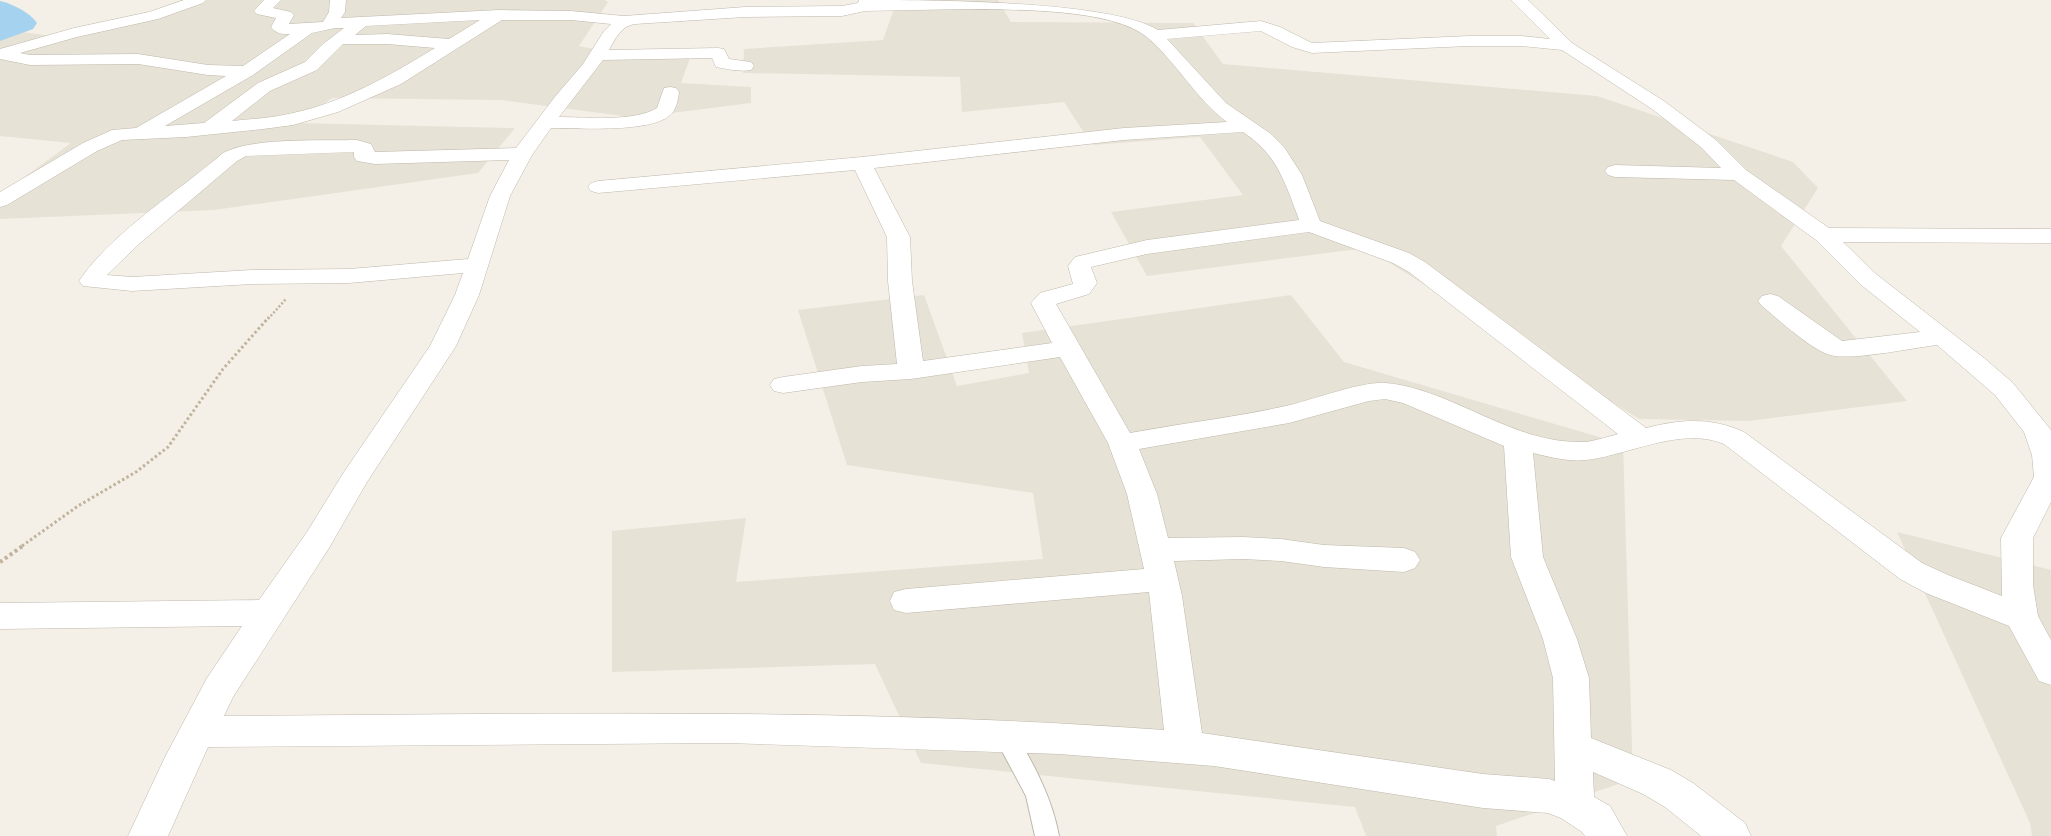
<svg xmlns="http://www.w3.org/2000/svg" width="2051" height="836" viewBox="0 0 2051 836" font-family="Manrope,sans-serif">
	<style>
		.residential { fill: #e7e2d6 }
		.lines { fill: none; stroke-linecap: round; stroke-linejoin: round }
		.river { fill: #a5d2ef; fill-rule: evenodd }
		.service-casing { stroke: #bfb8aa; stroke-width: 2 }
		.minor-casing { stroke: #bfb8aa; stroke-width: 1 }
		.path-far2 { stroke: #c1b39c; stroke-width: 2.5; stroke-dasharray: 2 2; stroke-linecap: butt }
		.path-far1 { stroke: #c1b39c; stroke-width: 3; stroke-dasharray: 2.5 2.5; stroke-linecap: butt }
		.path { stroke: #c1b39c; stroke-width: 4; stroke-dasharray: 3 3; stroke-linecap: butt }
		.service { fill: #fff; fill-rule: evenodd }
		.minor { fill: #fff; fill-rule: evenodd }
	</style>
	<rect width="100%" height="100%" fill="#f4f0e8"/>
	<g class="residential">
		<polygon points="197,0 604,0 608,2 579,46 628,56 690,58 681,83 751,87 751,103 672,113 646,119 501,100 332,98 296,123 515,128 478,173 214,210 0,219 0,195 71,143 0,136 0,29 52,36 123,24"/>
		<polygon points="897,0 998,0 1011,22 1193,23 1223,64 1597,96 1793,162 1818,188 1781,246 1907,401 1749,421 1639,419 1366,248 1147,276 1111,212 1243,195 1200,137 1092,145 1064,102 962,112 960,77 743,73 744,49 883,40"/>
		<polygon points="924,295 957,386 1029,373 1022,333 1291,295 1344,362 1623,444 1633,779 1496,826 1497,836 1366,836 1355,807 921,763 875,664 612,672 612,531 746,518 736,582 1043,559 1033,493 847,465 798,310"/>
		<polygon points="1897,532 2051,570 2051,836 2032,836 2030,823"/>
	</g>
	<g class="lines">
		<path class="river" d="M 0,1 C 13,4 29,12 37,23 L 33,29 L 0,41 Z"/>
		<defs>
			<path id="service" d="M 1005,727 L 1013,729 C 1033,763 1052,797 1059,836 L 1035,836 L 1026,796 L 994,736 L 997,729 Z"/>
			<path id="minor" d="M 184,0 L 206,0 L 203,3 L 158,19 L 77,37 L 20,53 L 30,55 L 138,54 L 208,65 L 243,66 L 290,34 C 282,34 276,34 271,27 L 276,18 L 257,14 L 254,11 L 264,0 L 281,0 L 273,8 L 291,12 L 294,15 L 289,24 L 323,22 L 329,12 L 330,0 L 346,0 L 345,12 L 341,18 L 499,10 L 571,11 L 624,16 L 745,7 L 842,6 L 858,3 L 859,0 C 923,0 1109,0 1158,30 L 1261,21 L 1280,27 L 1312,43 L 1469,36 L 1522,36 L 1550,39 L 1511,0 L 1528,0 L 1572,43 L 1664,101 L 1716,140 L 1746,170 L 1829,228 L 2051,229 L 2051,243 L 1843,242 L 1876,274 L 1984,358 L 2013,383 L 2051,430 L 2051,502 L 2033,538 L 2033,585 L 2038,616 L 2051,640 L 2051,685 L 2039,681 L 2009,626 L 1926,593 L 1900,579 L 1724,444 C 1682,426 1629,455 1586,460 C 1570,462 1549,457 1533,453 L 1543,557 L 1577,639 L 1589,678 L 1591,738 L 1671,770 L 1693,783 L 1745,823 L 1751,836 L 1701,836 L 1665,807 L 1643,794 L 1593,772 L 1594,797 L 1610,806 L 1627,836 L 1585,836 L 1582,832 L 1561,818 L 1548,813 L 1483,808 L 1214,766 L 1059,754 L 728,743 L 208,747 L 168,836 L 128,836 L 165,757 L 207,678 L 242,626 L 0,629 L 0,603 L 259,600 L 307,532 L 344,472 L 430,346 L 455,295 L 463,273 L 349,283 L 252,284 L 132,291 L 83,286 L 79,281 C 111,233 179,191 223,153 C 253,137 321,141 357,140 L 371,144 L 375,152 L 516,148 L 554,98 L 583,64 L 604,31 L 611,24 L 571,20 L 502,20 L 401,84 L 338,112 L 293,125 L 263,129 L 186,137 L 122,140 L 97,151 L 7,205 L 0,207 L 0,192 L 83,143 L 112,130 L 136,128 L 226,76 L 208,75 L 138,64 L 30,65 L 0,59 L 0,49 L 74,28 L 149,12 ZM 969,9 C 1015,10 1113,8 1148,38 C 1177,63 1196,99 1227,122 L 1124,128 L 862,157 L 598,181 L 591,183 L 588,187 L 591,191 L 598,193 L 855,170 L 887,237 L 888,281 L 897,364 L 862,366 L 783,377 L 774,379 L 770,385 L 774,391 L 783,393 L 862,382 L 911,379 L 1060,357 L 1108,443 L 1127,494 L 1144,569 L 906,589 L 894,592 L 890,601 L 894,610 L 906,613 L 1149,592 L 1164,730 C 851,707 537,714 224,716 L 233,697 L 329,548 L 367,482 L 456,346 L 479,295 L 510,196 L 532,155 L 551,128 C 578,128 648,133 669,116 C 676,111 678,101 679,92 L 676,88 L 670,87 L 664,88 L 657,108 C 635,122 585,117 559,117 L 603,60 L 712,58 L 716,67 C 727,69 740,72 751,70 L 754,66 L 751,62 L 729,59 L 724,49 L 718,48 L 609,50 C 615,39 621,26 635,24 L 745,17 L 842,16 L 865,11 ZM 480,20 L 449,39 L 387,34 L 355,35 L 366,26 ZM 335,28 L 344,28 L 323,44 L 305,62 L 258,83 L 204,123 L 165,126 L 253,75 L 312,33 ZM 1261,31 L 1292,47 L 1312,53 L 1469,46 L 1522,46 L 1562,50 L 1652,109 L 1702,148 L 1721,168 L 1615,165 L 1608,167 L 1605,171 L 1608,175 L 1615,177 L 1734,180 L 1816,240 L 1860,284 L 1920,332 L 1842,341 L 1778,296 L 1770,294 L 1762,296 L 1758,301 L 1762,306 C 1779,320 1810,349 1830,355 C 1851,361 1912,348 1937,345 L 1995,395 L 2024,432 L 2032,455 L 2034,477 L 2001,538 L 2002,596 L 1948,575 L 1922,563 L 1744,432 C 1711,417 1681,419 1646,428 L 1425,262 L 1409,253 L 1320,221 L 1302,175 L 1284,147 L 1271,134 L 1226,103 L 1167,39 ZM 343,44 L 387,44 L 435,48 C 391,75 344,102 293,113 C 273,118 252,119 232,121 L 270,91 L 317,70 ZM 1243,132 C 1270,150 1279,168 1291,198 C 1293,205 1297,213 1299,220 L 1147,240 L 1075,257 L 1068,266 L 1073,284 L 1040,293 L 1031,303 L 1052,343 L 923,361 L 912,281 L 910,237 L 874,168 L 1124,140 ZM 354,152 L 354,157 L 357,161 L 375,164 L 509,160 L 490,196 L 468,259 L 349,269 L 252,270 L 132,277 L 107,275 L 139,244 L 237,161 L 246,156 ZM 1309,232 L 1393,263 L 1409,272 L 1618,434 C 1607,437 1595,441 1585,442 C 1513,445 1453,389 1386,383 C 1363,381 1315,399 1290,405 C 1238,417 1183,423 1130,433 L 1056,304 L 1089,294 L 1097,283 L 1091,267 L 1147,254 ZM 1385,399 L 1403,403 L 1504,446 L 1511,557 L 1543,639 L 1553,678 L 1555,781 L 1549,779 L 1483,774 L 1202,733 L 1182,596 L 1174,561 L 1243,559 L 1281,561 L 1324,567 L 1404,572 L 1415,568 L 1420,560 L 1415,552 L 1404,548 L 1324,545 L 1281,539 L 1243,537 L 1168,538 L 1157,494 L 1139,449 L 1289,423 L 1369,401 Z"/>
		</defs>
		<use href="#service" class="service-casing"/>
		<use href="#minor" class="minor-casing"/>
		<polyline class="path-far2" points="268,319 286,299"/>
		<polyline class="path-far1" points="22,546 78,506 136,472 168,447 223,369 269,317"/>
		<polyline class="path" points="0,562 24,545"/>
		<use href="#service" class="service"/>
		<use href="#minor" class="minor"/>
	</g>
</svg>
